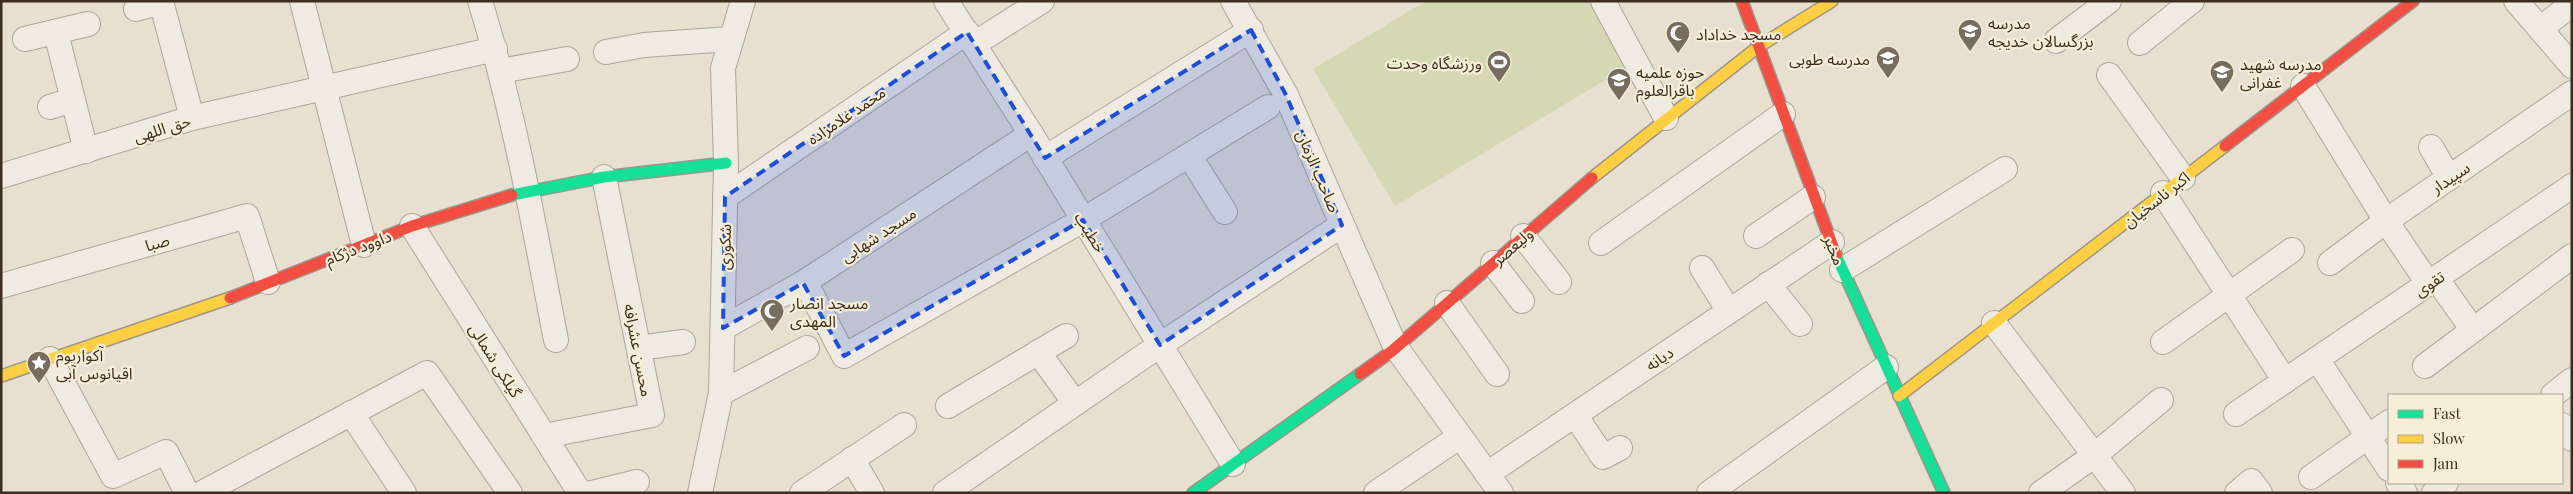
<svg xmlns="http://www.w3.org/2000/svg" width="2573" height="494" viewBox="0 0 2573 494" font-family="'Playfair Display','Noto Sans Arabic',serif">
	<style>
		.green { fill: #d6d7b3 }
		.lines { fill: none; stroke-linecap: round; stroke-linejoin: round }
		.street-casing { stroke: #ada599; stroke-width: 26 }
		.fast-casing { stroke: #9c958a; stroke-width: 14 }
		.slow-casing { stroke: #9c958a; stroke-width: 14 }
		.jam-casing { stroke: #9c958a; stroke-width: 14 }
		.street { stroke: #efebe3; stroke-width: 24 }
		.fast { stroke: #16e098; stroke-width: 11 }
		.slow { stroke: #ffcf43; stroke-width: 11 }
		.jam { stroke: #f24e42; stroke-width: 11 }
		.marked { fill: #1d4ed8; fill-opacity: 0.2; stroke: #1d4ed8; stroke-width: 4; stroke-dasharray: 10 6; stroke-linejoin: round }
		.labels { text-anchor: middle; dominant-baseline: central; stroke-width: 4.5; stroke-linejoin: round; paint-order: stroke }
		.poi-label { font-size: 16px; fill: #3d2e20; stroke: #f7eed8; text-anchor: start }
		.street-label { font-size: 16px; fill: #3d2e20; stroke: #f7eed8 }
	</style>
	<rect width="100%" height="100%" fill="#e7e0d1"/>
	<polygon class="green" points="1426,1 1594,1 1632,64 1395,206 1313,69"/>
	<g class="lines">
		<defs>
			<g id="street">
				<polyline points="161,1 192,118"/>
				<polyline points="302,1 364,245"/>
				<path d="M 480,1 C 514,112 534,226 556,340"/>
				<polyline points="946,1 1031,134 1233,464"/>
				<polyline points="1233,1 1286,95 1395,346 1501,493"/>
				<polyline points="1603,1 1666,118"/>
				<polyline points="2516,1 2572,66"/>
				<polyline points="136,9 162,2"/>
				<polyline points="2540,29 2572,4"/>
				<polyline points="56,33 86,151"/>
				<polyline points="25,39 88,24"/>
				<polyline points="2056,41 2109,1"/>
				<polyline points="2140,43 2192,1"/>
				<polyline points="974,44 1042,1"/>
				<polyline points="606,52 644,45 730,39"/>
				<polyline points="500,71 567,59"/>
				<polyline points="2109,75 2183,178"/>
				<polyline points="2303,86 2386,221 2428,283"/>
				<polyline points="50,107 72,100"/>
				<polyline points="2431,147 2449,178"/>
				<polyline points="1190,157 1225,212"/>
				<polyline points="1045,158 1251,30"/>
				<polyline points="1,176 192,118 495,49"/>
				<polyline points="2163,193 2285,381"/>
				<polyline points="725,197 967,32"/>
				<polyline points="412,226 580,493"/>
				<polyline points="1523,236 1559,282"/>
				<polyline points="1756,236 1813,197"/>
				<polyline points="1601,243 1783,114"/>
				<polyline points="1493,263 1522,301"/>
				<polyline points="2330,263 2386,221 2572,93"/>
				<polyline points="1702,268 1729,311"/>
				<polyline points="1842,270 2005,169"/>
				<polyline points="2436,278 2473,330"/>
				<polyline points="803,283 811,293 844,356 1083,220 1268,107"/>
				<polyline points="1768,284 1800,324"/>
				<polyline points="1,286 247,216 268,282"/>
				<polyline points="1447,303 1497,374"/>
				<polyline points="1994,323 2123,493"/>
				<polyline points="723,328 803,283 1031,134"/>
				<polyline points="2163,342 2292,250"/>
				<polyline points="639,348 683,342"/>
				<polyline points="1038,352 1075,403"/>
				<polyline points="50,359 113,476 166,452 187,493"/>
				<polyline points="2317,359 2389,469"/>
				<polyline points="2425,366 2572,256"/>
				<polyline points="721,393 807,348"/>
				<polyline points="2553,395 2572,380"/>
				<polyline points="948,406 1066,336"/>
				<polyline points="351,413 404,493"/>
				<polyline points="2236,414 2572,186"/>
				<polyline points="1575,415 1603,457 1620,448"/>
				<polyline points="2562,425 2572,439"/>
				<polyline points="544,436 652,415 604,177"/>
				<polyline points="852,459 872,493"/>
				<polyline points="1487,474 1832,242"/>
				<polyline points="2311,477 2389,422"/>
				<polyline points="2398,483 2405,493"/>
				<polyline points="202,493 427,373 510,493"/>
				<polyline points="592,493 637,482"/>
				<polyline points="700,493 721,393 726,163 723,68 743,1"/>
				<polyline points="802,493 904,425"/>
				<polyline points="945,493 1160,345 1342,225"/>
				<polyline points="1376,493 1459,437"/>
				<polyline points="1709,493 1886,367"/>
				<polyline points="2041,493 2095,455 2161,400"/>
				<polyline points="2237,493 2251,481 2260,493"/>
				<polyline points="2434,493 2446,483"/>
			</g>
			<g id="fast">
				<polyline points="512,195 604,177 726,163"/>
				<polyline points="1836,255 1944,493"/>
				<polyline points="1193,493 1360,374"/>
			</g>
			<g id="slow">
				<polyline points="1592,178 1758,47 1832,1"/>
				<polyline points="1,376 230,298"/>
				<polyline points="1899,396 2225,146"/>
			</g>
			<g id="jam">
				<polyline points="1742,1 1836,255"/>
				<polyline points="2225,146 2413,1"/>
				<polyline points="230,298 412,226 512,195"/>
				<polyline points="1360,374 1392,351 1592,178"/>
			</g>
		</defs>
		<use href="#street" class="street-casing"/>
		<use href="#fast" class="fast-casing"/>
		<use href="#slow" class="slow-casing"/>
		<use href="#jam" class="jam-casing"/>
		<use href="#street" class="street"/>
		<use href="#fast" class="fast"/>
		<use href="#slow" class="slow"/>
		<use href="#jam" class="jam"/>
	</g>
	<path class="marked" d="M 1251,30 L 1286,95 L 1342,225 L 1160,345 L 1083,220 L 844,356 L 803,283 L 723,328 L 725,197 L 967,32 L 1045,158 Z"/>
	<defs>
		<symbol id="school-pin" viewBox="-11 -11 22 30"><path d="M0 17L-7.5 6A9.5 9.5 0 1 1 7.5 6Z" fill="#786c5e" stroke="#f7eed8"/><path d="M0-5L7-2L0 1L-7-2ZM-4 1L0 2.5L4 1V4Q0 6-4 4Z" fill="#fff"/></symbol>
		<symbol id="mosque-pin" viewBox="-11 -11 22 30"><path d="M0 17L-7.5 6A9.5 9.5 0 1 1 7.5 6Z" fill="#786c5e" stroke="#f7eed8"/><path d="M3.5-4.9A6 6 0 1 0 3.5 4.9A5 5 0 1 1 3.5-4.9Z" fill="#fff"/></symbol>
		<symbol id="stadium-pin" viewBox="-11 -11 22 30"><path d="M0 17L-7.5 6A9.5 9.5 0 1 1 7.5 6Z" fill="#786c5e" stroke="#f7eed8"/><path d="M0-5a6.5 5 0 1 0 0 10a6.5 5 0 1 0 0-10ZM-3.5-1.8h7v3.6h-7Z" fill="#fff"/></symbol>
		<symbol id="university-pin" viewBox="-11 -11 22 30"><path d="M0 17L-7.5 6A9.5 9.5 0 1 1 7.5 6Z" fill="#786c5e" stroke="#f7eed8"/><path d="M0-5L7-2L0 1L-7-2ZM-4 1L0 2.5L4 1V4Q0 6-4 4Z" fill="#fff"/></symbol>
		<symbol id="sight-pin" viewBox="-11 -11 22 30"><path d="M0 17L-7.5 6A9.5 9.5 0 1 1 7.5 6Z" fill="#786c5e" stroke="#f7eed8"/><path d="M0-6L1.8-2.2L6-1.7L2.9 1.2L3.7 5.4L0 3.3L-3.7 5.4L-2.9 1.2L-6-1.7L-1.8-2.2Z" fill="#fff"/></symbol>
	</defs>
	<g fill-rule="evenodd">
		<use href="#school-pin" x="1956" y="17" width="28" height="38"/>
		<use href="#mosque-pin" x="1664" y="19" width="28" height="38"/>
		<use href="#school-pin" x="1874" y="44" width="28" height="38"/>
		<use href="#stadium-pin" x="1485" y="48" width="28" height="38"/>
		<use href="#school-pin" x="2208" y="58" width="28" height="38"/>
		<use href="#university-pin" x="1605" y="66" width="28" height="38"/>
		<use href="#mosque-pin" x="758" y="297" width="28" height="38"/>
		<use href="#sight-pin" x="25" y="349" width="28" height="38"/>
	</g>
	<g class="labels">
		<g class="poi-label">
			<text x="1988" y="22">مدرسه<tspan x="1988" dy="18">بزرگسالان خدیجه</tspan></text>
			<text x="1696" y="33">مسجد خداداد</text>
			<text x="1870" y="58" text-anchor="end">مدرسه طوبی</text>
			<text x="1482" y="62" text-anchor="end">ورزشگاه وحدت</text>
			<text x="2240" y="63">مدرسه شهید<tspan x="2240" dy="18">غفرانی</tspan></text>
			<text x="1636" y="71">حوزه علمیه<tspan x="1636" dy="18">باقرالعلوم</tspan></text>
			<text x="790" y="302">مسجد انصار<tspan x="790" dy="18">المهدی</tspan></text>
			<text x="56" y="354">آکواریوم<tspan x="56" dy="18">اقیانوس آبی</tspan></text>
		</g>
		<g class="street-label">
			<text transform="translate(846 115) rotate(-34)">محمد غلامزاده</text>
			<text transform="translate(162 128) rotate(-17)">حق اللهی</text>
			<text transform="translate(1319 171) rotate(67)">صاحب الزمان</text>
			<text transform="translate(2450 177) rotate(-34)">سپیدار</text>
			<text transform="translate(2156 199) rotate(-38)">اکبر ناسخیان</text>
			<text transform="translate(1091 232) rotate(58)">خطیب</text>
			<text transform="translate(878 234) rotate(-33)">مسجد شهابی</text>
			<text transform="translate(157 242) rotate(-16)">صبا</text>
			<text transform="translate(1512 246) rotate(-41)">ولیعصر</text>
			<text transform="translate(358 247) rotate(-21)">داوود دژکام</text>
			<text transform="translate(724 247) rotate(-89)">شکوری</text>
			<text transform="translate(1835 250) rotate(68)">مخبر</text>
			<text transform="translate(2429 283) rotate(-34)">تقوی</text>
			<text transform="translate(639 350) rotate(79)">محسن عشرافه</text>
			<text transform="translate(1659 358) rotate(-34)">دیانه</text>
			<text transform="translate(496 360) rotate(58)">گيلکی شمالی</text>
		</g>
	</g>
	<rect width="2573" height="494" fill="none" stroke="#3d2e20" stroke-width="5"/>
	<rect x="2388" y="394" width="175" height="90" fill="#f7eed8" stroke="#ada18e"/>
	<rect x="2398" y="410" width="25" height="8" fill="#16e098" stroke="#ada18e"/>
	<text x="2433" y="419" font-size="15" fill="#3d2e20">Fast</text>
	<rect x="2398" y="435" width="25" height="8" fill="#ffcf43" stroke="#ada18e"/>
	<text x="2433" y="444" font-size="15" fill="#3d2e20">Slow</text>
	<rect x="2398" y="460" width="25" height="8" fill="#f24e42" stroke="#ada18e"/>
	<text x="2433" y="469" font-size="15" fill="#3d2e20">Jam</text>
</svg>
